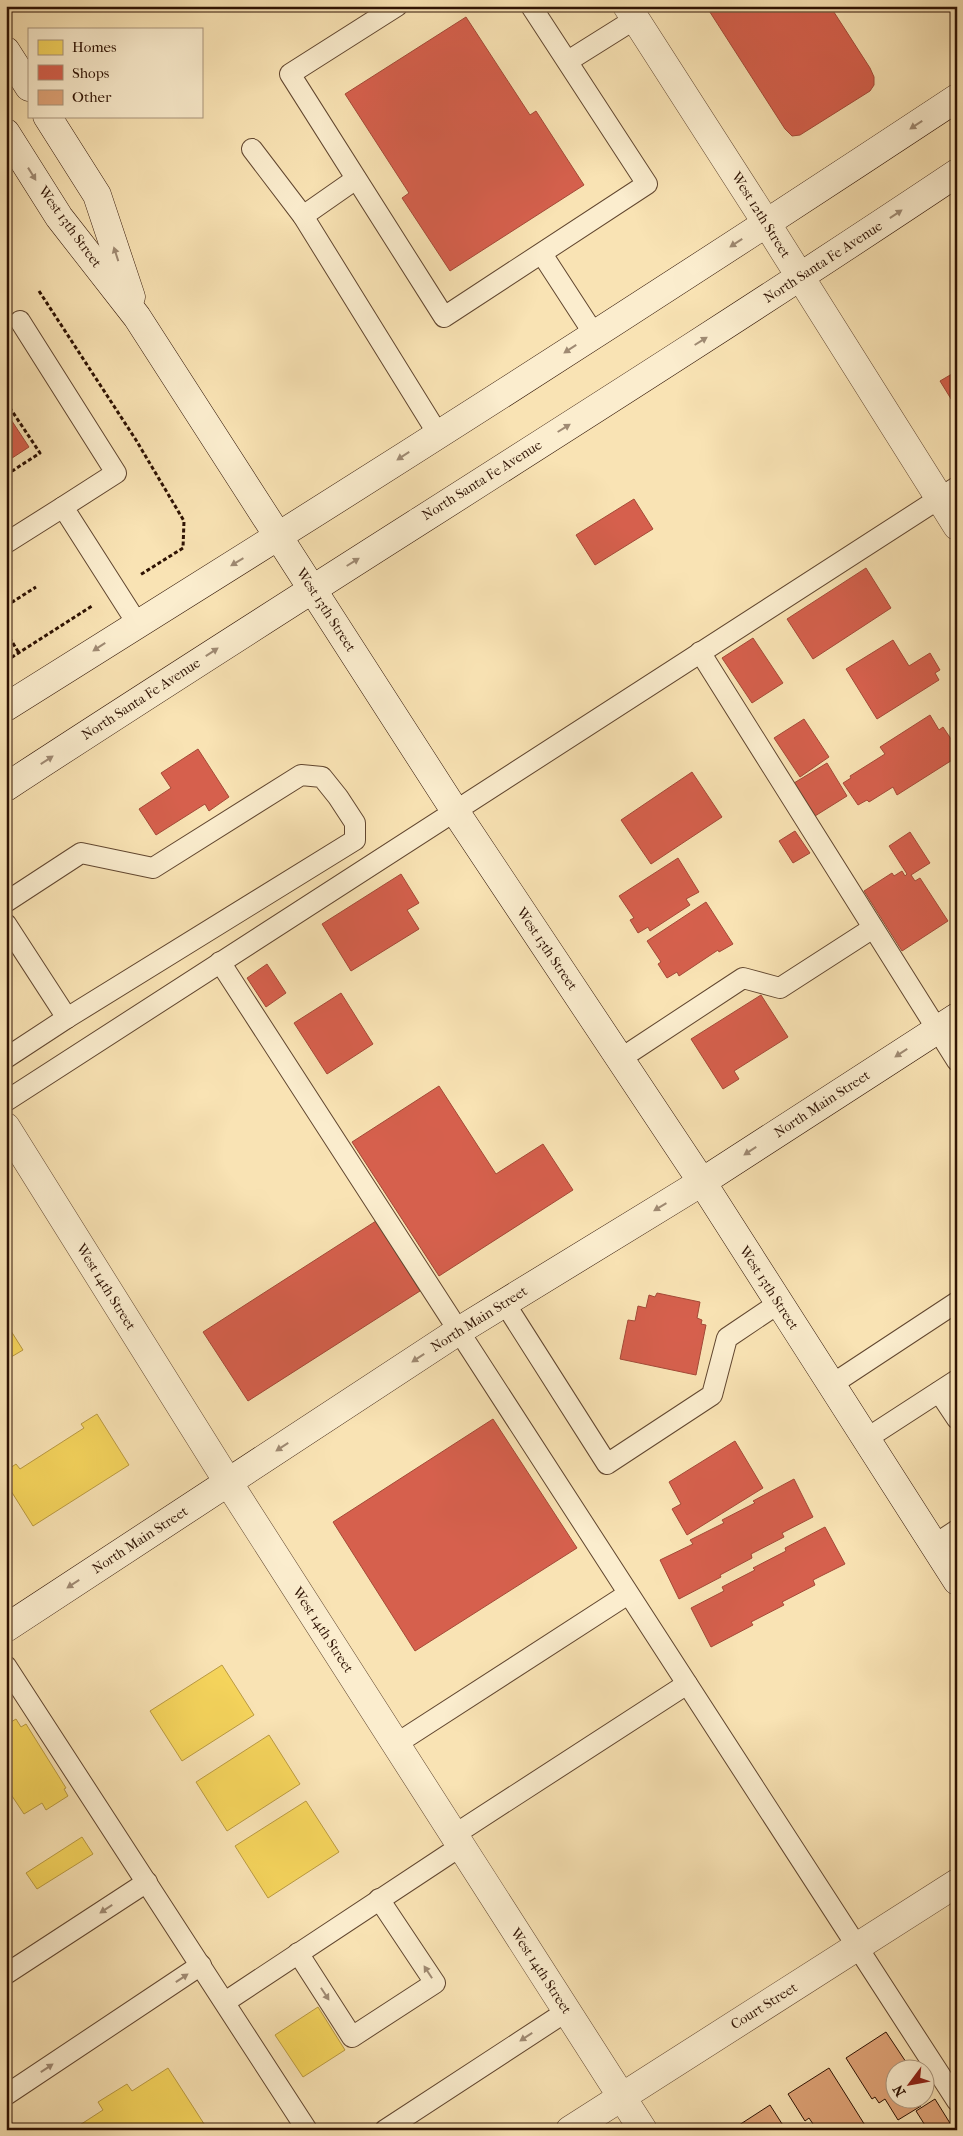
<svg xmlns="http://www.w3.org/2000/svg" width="963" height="2136" viewBox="0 0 963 2136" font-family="'IM FELL French Canon',serif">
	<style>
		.homes { fill: #f6d55c; stroke: #ba9a41 }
		.shops { fill: #d6604d; stroke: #a44937 }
		.building { fill: #dfa377; stroke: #2e1203 }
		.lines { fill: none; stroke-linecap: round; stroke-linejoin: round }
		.lane-casing { stroke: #61462f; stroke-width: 22 }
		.street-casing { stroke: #61462f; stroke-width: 29 }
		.secondary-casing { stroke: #2e1203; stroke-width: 29 }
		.path { stroke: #2e1203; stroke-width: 3; stroke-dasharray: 4 2.5; stroke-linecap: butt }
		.lane { stroke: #fbedce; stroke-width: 20 }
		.street { stroke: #fbedce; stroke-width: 28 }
		.secondary { stroke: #fbedce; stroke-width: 28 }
		.oneway { fill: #9f8a73 }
		.labels { text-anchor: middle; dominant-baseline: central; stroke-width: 5; stroke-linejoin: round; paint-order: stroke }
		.street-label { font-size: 14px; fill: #2e1203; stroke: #fbedce }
	</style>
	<rect width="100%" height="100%" fill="#f9e3b4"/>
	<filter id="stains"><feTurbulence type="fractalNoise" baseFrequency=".004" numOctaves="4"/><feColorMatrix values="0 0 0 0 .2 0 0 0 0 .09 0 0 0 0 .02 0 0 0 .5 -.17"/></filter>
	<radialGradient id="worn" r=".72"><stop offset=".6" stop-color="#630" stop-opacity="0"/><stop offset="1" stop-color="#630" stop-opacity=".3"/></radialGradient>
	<g class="homes">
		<polygon points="6,1323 23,1350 6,1360"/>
		<polygon points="97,1414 129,1465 33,1526 6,1483 6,1471 16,1464 20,1469 84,1428 81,1424"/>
		<polygon points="222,1665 254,1715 182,1761 150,1711"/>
		<polygon points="16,1719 21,1727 26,1724 66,1788 64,1789 68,1796 46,1810 42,1803 24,1814 6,1787 6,1725"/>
		<polygon points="269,1735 300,1784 227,1831 196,1782"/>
		<polygon points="306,1801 339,1852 268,1898 235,1846"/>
		<polygon points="82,1837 93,1854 37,1889 26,1873"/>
		<polygon points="318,2007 345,2050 303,2077 275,2035"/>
		<polygon points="168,2068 208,2130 72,2130 103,2110 98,2102 127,2084 132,2091"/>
	</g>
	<g class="shops">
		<polygon points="706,6 830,6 870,68 874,77 874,85 870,91 800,135 792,136 785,129"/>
		<polygon points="466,17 530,115 536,111 584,185 450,271 402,198 409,193 345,94"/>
		<polygon points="957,371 957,407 956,407 940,381"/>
		<polygon points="6,412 29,447 6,462"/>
		<polygon points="634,499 653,529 595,565 576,535"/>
		<polygon points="866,568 891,608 813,659 787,619"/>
		<polygon points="753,638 783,683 752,703 722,658"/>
		<polygon points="893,640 909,666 930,653 940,670 935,673 939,680 877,719 846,669"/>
		<polygon points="930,715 939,730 943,727 957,748 957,757 897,795 893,787 869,802 867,800 858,805 843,783 851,778 850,776 885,754 880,747"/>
		<polygon points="804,719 829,757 800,777 774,738"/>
		<polygon points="198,749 229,797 209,811 205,804 156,835 139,809 171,788 161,773"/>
		<polygon points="827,763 847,796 815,816 794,783"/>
		<polygon points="692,772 722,817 651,864 621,820"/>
		<polygon points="795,831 810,853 793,863 779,841"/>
		<polygon points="910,832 930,863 911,875 915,881 920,878 948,921 902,951 864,891 892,873 894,876 902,871 905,876 907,874 889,846"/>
		<polygon points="678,858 699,892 686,899 690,905 650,931 648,927 638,933 630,920 634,918 619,896"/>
		<polygon points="401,874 419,903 407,910 419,929 351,971 322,924"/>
		<polygon points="706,902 733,944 719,952 718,950 679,976 677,972 667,978 658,964 661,962 647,941"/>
		<polygon points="267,964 286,993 266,1007 247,978"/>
		<polygon points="341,993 373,1044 327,1074 294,1023"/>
		<polygon points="761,995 788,1037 734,1071 739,1079 723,1089 691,1039"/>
		<polygon points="439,1086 496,1174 543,1144 573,1190 439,1276 352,1142"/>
		<polygon points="376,1221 420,1291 248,1401 203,1332"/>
		<polygon points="657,1293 700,1302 697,1318 702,1320 701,1324 706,1325 696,1375 620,1359 628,1320 635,1321 638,1306 646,1308 649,1295 655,1297"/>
		<polygon points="493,1419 577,1548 415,1651 333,1522"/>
		<polygon points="735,1441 763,1488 687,1535 672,1509 681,1504 669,1482"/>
		<polygon points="794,1479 813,1517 782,1533 784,1537 751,1554 752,1558 720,1575 721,1577 679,1599 660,1560 693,1544 690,1540 724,1523 722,1520 755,1503 753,1501"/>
		<polygon points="825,1527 845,1564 813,1580 815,1585 782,1602 784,1605 751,1622 753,1625 711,1647 691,1608 724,1591 722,1587 755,1570 753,1568 786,1551 785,1548"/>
	</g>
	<g class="building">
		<polygon points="886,2032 910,2068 896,2068 896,2098 921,2098 917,2101 921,2106 898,2120 885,2099 879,2103 875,2097 872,2099 846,2058"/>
		<polygon points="829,2068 868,2130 817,2130 809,2118 805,2121 788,2094"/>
		<polygon points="935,2099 953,2128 950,2130 928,2130 916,2111"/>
		<polygon points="770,2105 786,2130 739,2130 736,2127"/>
	</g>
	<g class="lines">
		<defs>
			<g id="lane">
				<polyline points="397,6 290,74 444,317 647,184 531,6"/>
				<polyline points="568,61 635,19"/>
				<polyline points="252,149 303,216 438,434"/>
				<polyline points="303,216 356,179"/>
				<polyline points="542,254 594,334"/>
				<polyline points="20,321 116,473 63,507 137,623"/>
				<polyline points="6,543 63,507"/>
				<polyline points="700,652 957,1061"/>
				<polyline points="6,902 81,853 153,868 301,775 322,777 338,797 355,823 355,840 67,1018 6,1058"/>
				<polyline points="6,924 67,1018"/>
				<polyline points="220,962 957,2101"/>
				<polyline points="620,1059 743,978 780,988 873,928"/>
				<polyline points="6,1101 957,487"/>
				<polyline points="504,1302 607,1464 712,1395 727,1338 779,1303"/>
				<polyline points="831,1385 957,1302"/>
				<polyline points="939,1392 957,1419"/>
				<polyline points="866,1439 957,1380"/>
				<polyline points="934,1545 957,1530"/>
				<polyline points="6,1666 307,2130"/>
				<polyline points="396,1744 628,1594"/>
				<polyline points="454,1835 687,1684"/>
				<polyline points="298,1953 352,2037 435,1983 379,1899"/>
				<polyline points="6,1974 147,1882"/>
				<polyline points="225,2002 461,1846"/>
				<polyline points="6,2095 201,1965"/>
				<polyline points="385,2130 567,2011"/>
			</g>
			<g id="street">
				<polyline points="627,6 767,224 957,526"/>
				<polyline points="6,1127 228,1482 643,2130"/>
				<polyline points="570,2130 957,1883"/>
			</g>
			<g id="secondary">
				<polyline points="6,51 29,87"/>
				<polyline points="47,116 97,195 131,297"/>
				<polyline points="6,133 59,217 137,317 455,811 702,1182 957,1581"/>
				<path d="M 6,707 C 97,649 189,593 280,535 C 507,392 733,246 957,98"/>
				<path d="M 6,787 C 322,580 643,383 957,173"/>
				<polyline points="6,1628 457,1332 702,1182 957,1017"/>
			</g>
		</defs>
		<use href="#lane" class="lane-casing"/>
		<use href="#street" class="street-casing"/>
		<use href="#secondary" class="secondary-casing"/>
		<g class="path">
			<polyline points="39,291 136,440 184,521 183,548 140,575"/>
			<polyline points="6,402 40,453 6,475"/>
			<polyline points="6,606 36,587"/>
			<polyline points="6,632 19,653"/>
			<polyline points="6,661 92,606"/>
		</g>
		<use href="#lane" class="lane"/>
		<use href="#street" class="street"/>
		<use href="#secondary" class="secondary"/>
	</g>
	<defs><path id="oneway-solid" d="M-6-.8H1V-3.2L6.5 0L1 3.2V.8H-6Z" transform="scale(1.25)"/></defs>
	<g class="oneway">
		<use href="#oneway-solid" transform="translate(916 125) rotate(147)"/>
		<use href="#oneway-solid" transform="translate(32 174) rotate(58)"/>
		<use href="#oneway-solid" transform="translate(896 214) rotate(-34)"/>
		<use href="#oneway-solid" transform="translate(736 243) rotate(147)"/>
		<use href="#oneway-solid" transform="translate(116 254) rotate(-108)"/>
		<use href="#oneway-solid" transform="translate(701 341) rotate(-32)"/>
		<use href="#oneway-solid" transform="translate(570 349) rotate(147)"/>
		<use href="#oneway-solid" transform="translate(564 428) rotate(-32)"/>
		<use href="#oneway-solid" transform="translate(403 456) rotate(147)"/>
		<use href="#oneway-solid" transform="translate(237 562) rotate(149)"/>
		<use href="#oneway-solid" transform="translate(353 562) rotate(-32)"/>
		<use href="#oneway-solid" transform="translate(99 647) rotate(147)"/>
		<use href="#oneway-solid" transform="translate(212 652) rotate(-33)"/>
		<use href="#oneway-solid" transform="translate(47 760) rotate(-33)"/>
		<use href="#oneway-solid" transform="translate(901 1053) rotate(147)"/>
		<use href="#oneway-solid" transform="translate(750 1151) rotate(147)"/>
		<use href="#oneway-solid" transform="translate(660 1207) rotate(149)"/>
		<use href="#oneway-solid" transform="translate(418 1358) rotate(147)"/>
		<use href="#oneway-solid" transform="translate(282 1447) rotate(147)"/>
		<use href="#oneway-solid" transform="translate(73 1584) rotate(147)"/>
		<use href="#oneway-solid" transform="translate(106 1909) rotate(147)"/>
		<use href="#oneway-solid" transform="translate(428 1972) rotate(-123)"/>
		<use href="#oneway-solid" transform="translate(182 1978) rotate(-34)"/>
		<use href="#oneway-solid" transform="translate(325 1994) rotate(57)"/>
		<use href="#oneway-solid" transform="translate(526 2037) rotate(147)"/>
		<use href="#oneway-solid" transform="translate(47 2068) rotate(-34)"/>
	</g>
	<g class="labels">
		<g class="street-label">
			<text transform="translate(761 215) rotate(58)">West 12th Street</text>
			<text transform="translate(70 227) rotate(54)">West 13th Street</text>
			<text transform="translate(823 262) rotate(-33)">North Santa Fe Avenue</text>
			<text transform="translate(482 480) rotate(-32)">North Santa Fe Avenue</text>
			<text transform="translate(326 610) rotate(57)">West 13th Street</text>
			<text transform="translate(141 699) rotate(-33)">North Santa Fe Avenue</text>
			<text transform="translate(547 949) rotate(56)">West 13th Street</text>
			<text transform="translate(822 1104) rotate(-33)">North Main Street</text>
			<text transform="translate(106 1287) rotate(58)">West 14th Street</text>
			<text transform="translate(769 1288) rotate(57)">West 13th Street</text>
			<text transform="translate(479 1319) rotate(-32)">North Main Street</text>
			<text transform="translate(140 1540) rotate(-33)">North Main Street</text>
			<text transform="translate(323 1630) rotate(57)">West 14th Street</text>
			<text transform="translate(541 1971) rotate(57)">West 14th Street</text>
			<text transform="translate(764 2006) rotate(-32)">Court Street</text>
		</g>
	</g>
	<rect width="963" height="2136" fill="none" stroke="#f9e3b4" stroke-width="25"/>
	<rect x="8" y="8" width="948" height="2121" fill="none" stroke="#2e1203" stroke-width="2.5"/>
	<rect x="12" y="12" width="938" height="2111" fill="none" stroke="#2e1203"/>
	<rect x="28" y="28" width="175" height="90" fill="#fbedce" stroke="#a9957d"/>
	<rect x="38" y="40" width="25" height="15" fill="#f6d55c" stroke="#a9957d"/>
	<text x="72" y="52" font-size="15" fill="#2e1203">Homes</text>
	<rect x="38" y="65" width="25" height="15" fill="#d6604d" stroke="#a9957d"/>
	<text x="72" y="78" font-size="15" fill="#2e1203">Shops</text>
	<rect x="38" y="90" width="25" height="15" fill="#dfa377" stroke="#a9957d"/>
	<text x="72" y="102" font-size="15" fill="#2e1203">Other</text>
	<g transform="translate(910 2084) rotate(238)"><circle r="24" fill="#fbedce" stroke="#a9957d"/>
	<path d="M0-4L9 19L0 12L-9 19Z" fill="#8f2418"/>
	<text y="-8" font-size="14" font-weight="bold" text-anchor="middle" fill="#2e1203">N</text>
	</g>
	<rect width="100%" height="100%" filter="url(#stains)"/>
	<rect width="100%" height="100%" fill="url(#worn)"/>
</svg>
